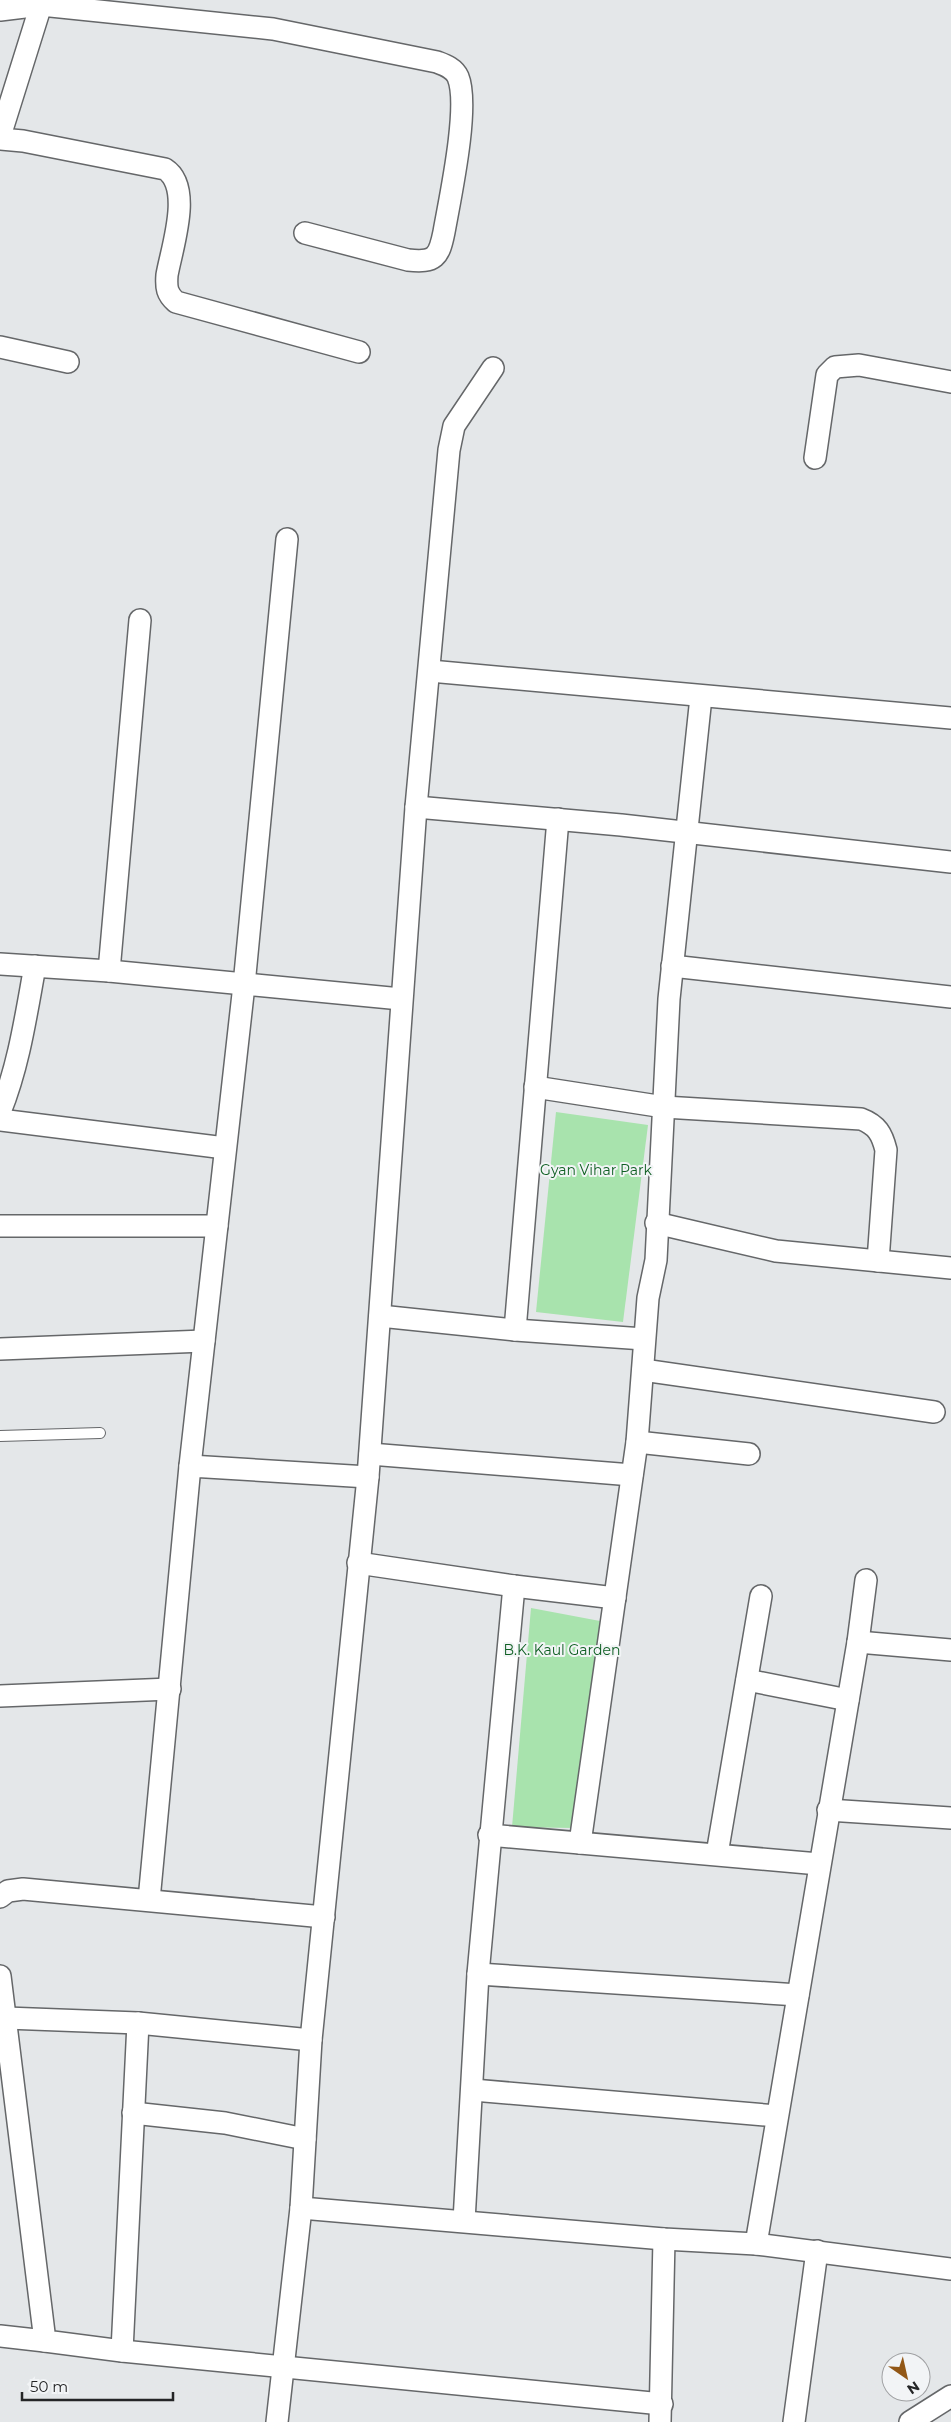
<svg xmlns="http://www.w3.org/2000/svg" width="951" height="2422" viewBox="0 0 951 2422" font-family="Montserrat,sans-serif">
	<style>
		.green { fill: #a8e3ad }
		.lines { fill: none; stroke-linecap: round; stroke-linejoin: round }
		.lane-casing { stroke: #656769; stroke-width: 12 }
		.street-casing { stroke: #656769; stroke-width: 24 }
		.lane { stroke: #fff; stroke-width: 10 }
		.street { stroke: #fff; stroke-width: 21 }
		.labels { text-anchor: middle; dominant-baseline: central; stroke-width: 4; stroke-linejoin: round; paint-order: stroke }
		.park-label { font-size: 14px; fill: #106024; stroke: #f2f4f6 }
	</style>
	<rect width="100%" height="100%" fill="#e4e7e9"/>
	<g class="green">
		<polygon points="556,1112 648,1125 623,1322 536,1312"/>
		<polygon points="531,1608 600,1621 573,1828 512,1827"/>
	</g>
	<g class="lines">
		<defs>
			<polyline id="lane" points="0,1436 100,1433"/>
			<g id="street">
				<path d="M 0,10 L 41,5 L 273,29 L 437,62 C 445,65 454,68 458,77 C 470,106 450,198 444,232 C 439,257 435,263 408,260 L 305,233"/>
				<polyline points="0,136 41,5"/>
				<path d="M 0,139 L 23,141 L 165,169 C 193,187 172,247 167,275 C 166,288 167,294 176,302 L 359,352"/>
				<polyline points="0,347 68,362"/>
				<polyline points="815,458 827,375 835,367 859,365 951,382"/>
				<polyline points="430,671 951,718"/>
				<polyline points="416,807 621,825 951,862"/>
				<polyline points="0,964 109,971 401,999"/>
				<polyline points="672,966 951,997"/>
				<polyline points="109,971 140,620"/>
				<path d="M 535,1087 L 664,1107 L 861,1119 C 877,1125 882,1134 886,1150 L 878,1261"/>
				<path d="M 0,1112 C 19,1065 26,1015 35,966"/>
				<polyline points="0,1120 225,1148"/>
				<polyline points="656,1223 776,1251 951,1268"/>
				<polyline points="0,1226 217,1226"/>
				<polyline points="380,1316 515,1330 644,1339"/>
				<polyline points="515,1330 558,819"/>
				<polyline points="0,1349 204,1341"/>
				<polyline points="643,1370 934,1412"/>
				<polyline points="637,1442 749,1454"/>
				<polyline points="370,1454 632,1475"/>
				<polyline points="190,1466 244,985 287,539"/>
				<polyline points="358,1563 514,1586 615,1598"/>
				<polyline points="858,1642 951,1650"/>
				<polyline points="747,1680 848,1700"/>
				<polyline points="0,1696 170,1689"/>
				<polyline points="828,1810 951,1818"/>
				<polyline points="489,1835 819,1864"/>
				<polyline points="580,1843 637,1442 648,1298 656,1260 669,999 701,697"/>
				<polyline points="717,1854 761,1596"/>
				<polyline points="0,1897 8,1891 23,1889 324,1917"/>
				<polyline points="149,1900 190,1466 368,1477"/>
				<polyline points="478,1974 798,1995"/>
				<polyline points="0,1976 45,2341 122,2351 662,2404"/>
				<polyline points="6,2018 138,2023 311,2040"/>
				<polyline points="473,2090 777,2116"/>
				<polyline points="133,2113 225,2123 305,2139"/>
				<polyline points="301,2208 664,2239 756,2244 951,2269"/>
				<polyline points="464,2221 478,1974 514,1586"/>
				<polyline points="756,2244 858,1642 866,1580"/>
				<polyline points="0,2336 45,2341"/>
				<polyline points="122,2351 138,2023"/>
				<polyline points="277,2422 301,2208 311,2040 368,1477 416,807 449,450 454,426 493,368"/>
				<polyline points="660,2422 664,2239"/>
				<polyline points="794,2422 817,2251"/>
				<polyline points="910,2422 951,2396"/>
			</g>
		</defs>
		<use href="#lane" class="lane-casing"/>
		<use href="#street" class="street-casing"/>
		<use href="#lane" class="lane"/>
		<use href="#street" class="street"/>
	</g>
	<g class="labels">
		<g class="park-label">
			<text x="596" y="1170">Gyan Vihar Park</text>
			<text x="562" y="1650">B.K. Kaul Garden</text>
		</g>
	</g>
	<g transform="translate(906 2377) rotate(146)"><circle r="24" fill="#f2f4f6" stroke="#a0a1a3"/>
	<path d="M0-4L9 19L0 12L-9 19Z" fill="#925716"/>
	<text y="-8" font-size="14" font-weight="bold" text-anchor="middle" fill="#242526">N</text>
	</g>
	<path d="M22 2392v8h151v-8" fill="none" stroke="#242526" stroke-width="2.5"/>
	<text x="30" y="2392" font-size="15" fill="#242526" stroke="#f2f4f6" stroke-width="4" paint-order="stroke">50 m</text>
</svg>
